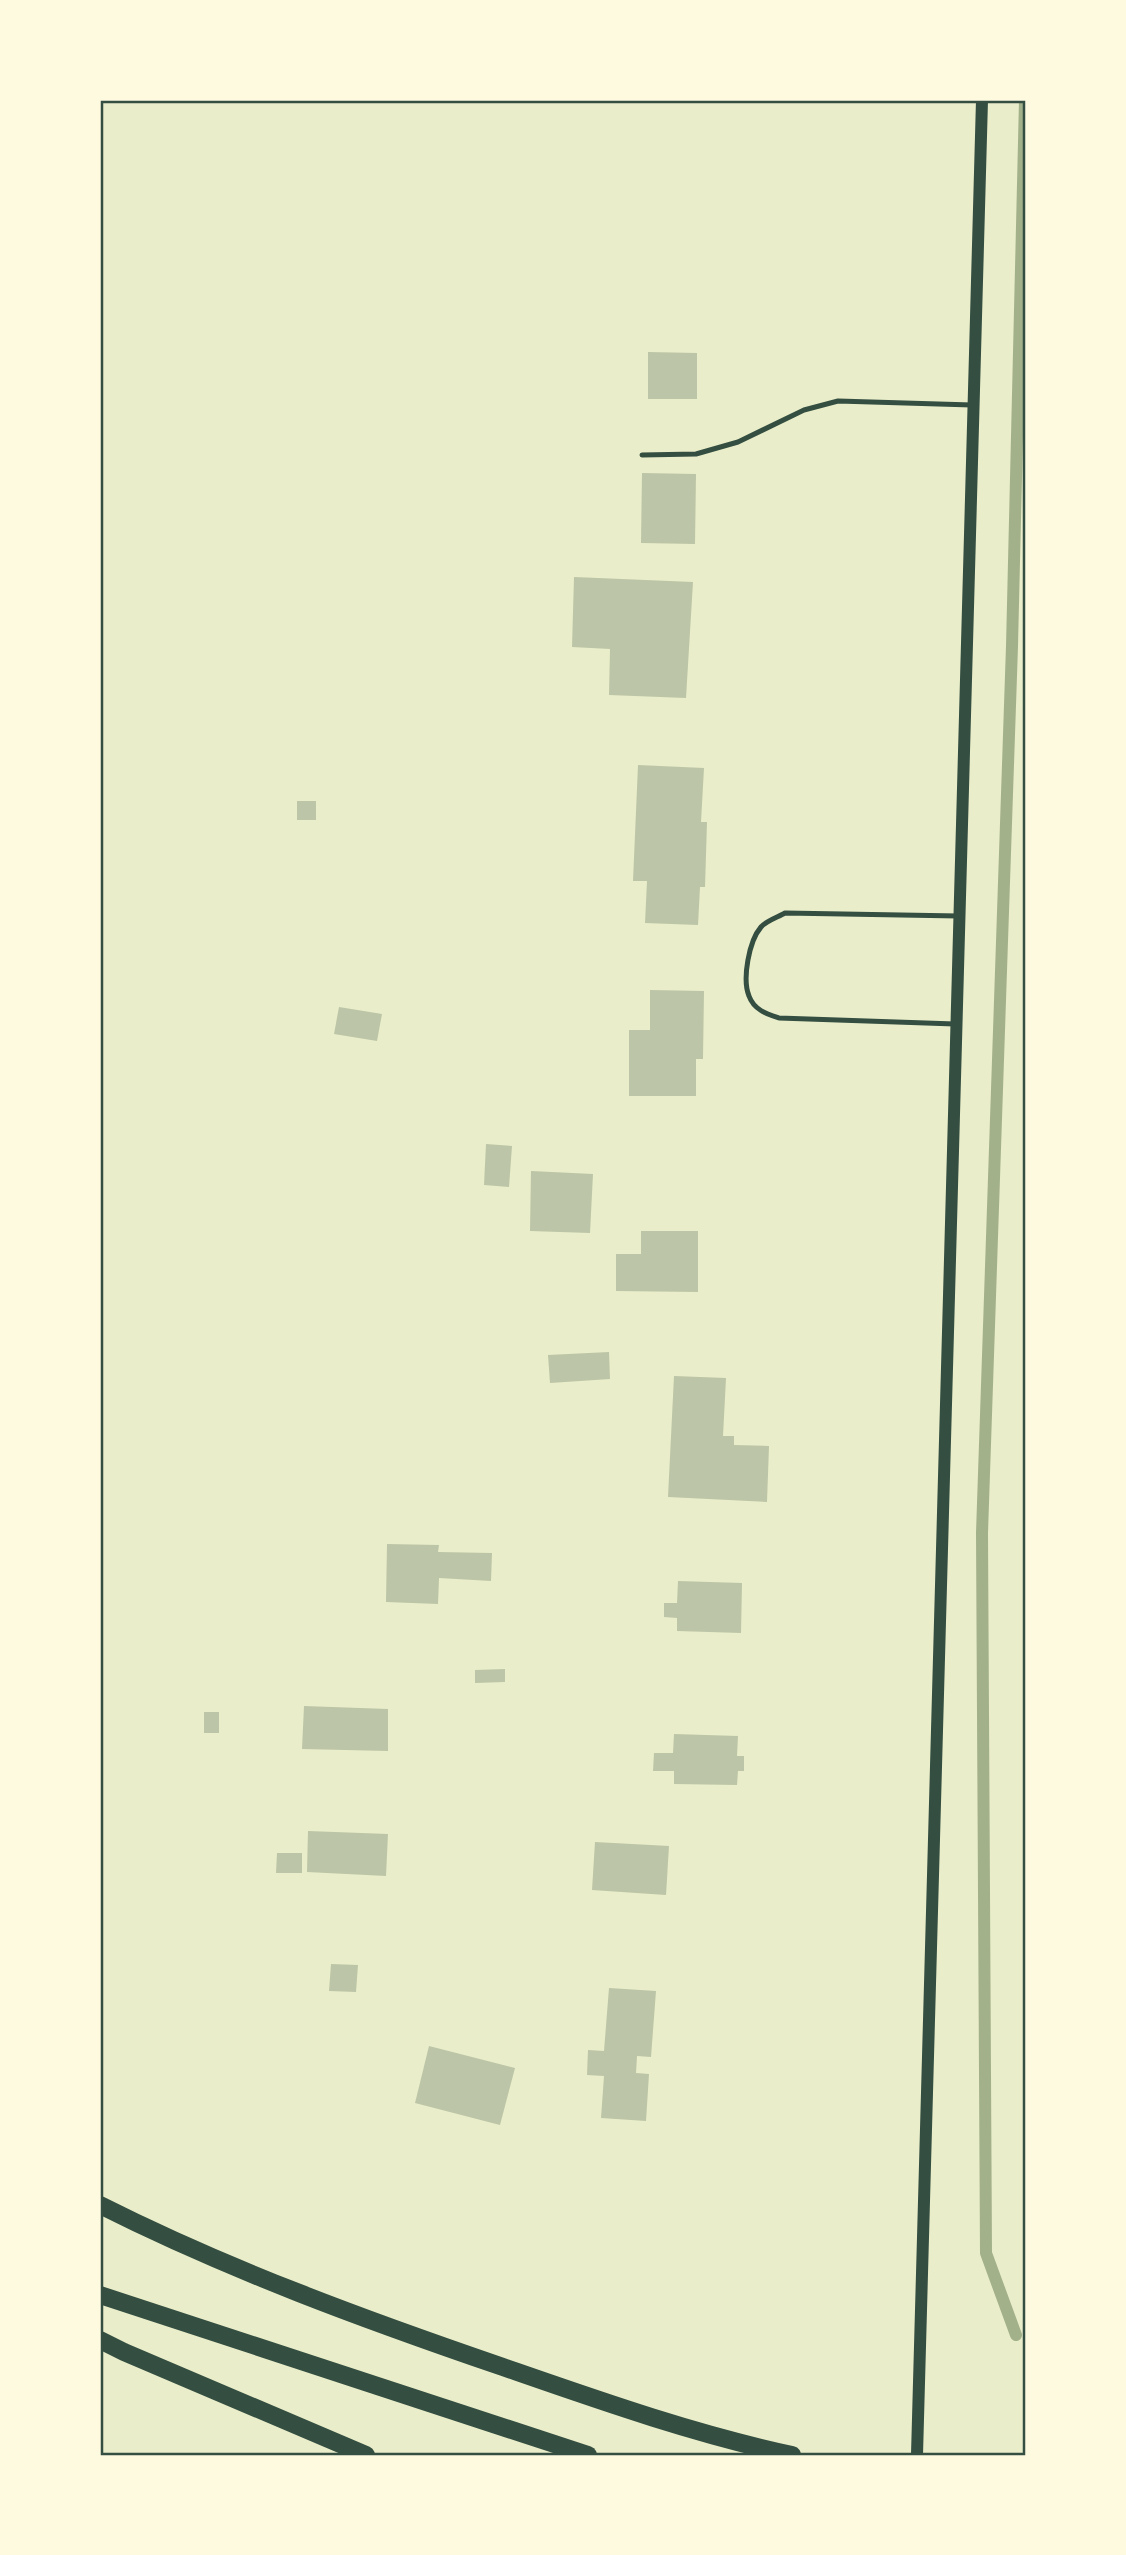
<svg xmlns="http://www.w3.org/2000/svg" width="1126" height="2555" viewBox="0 0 1126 2555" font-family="'Public Sans',sans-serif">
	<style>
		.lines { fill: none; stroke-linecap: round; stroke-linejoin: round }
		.stream { stroke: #a3b18a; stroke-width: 12 }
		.building { fill: #bcc5a7 }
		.service { stroke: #344e41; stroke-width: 5 }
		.tertiary { stroke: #344e41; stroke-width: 12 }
		.primary { stroke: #344e41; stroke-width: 18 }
		.neatline { fill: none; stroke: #344e41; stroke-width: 2.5 }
	</style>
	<rect width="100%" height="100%" fill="#e9edc9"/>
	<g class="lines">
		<polyline class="stream" points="1016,2335 986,2253 982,1533 1012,646 1025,100"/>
	</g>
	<g class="building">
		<polygon points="648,352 697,353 697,399 648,399"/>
		<polygon points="642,473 696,474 695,544 641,543"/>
		<polygon points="574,577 693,582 686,698 609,695 610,649 572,647"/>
		<polygon points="638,765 704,768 701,822 707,822 705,887 700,887 698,925 645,923 647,881 633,881"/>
		<rect x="297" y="801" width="19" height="19"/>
		<polygon points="650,990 704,991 703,1059 696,1059 696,1096 629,1096 629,1030 650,1030"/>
		<polygon points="339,1007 382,1014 377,1041 334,1034"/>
		<polygon points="486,1144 512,1146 509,1187 484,1185"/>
		<polygon points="531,1171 593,1174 590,1233 530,1231"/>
		<polygon points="641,1231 698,1231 698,1292 616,1291 616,1254 641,1254"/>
		<polygon points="609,1352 610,1379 550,1383 548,1355"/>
		<polygon points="674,1376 726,1378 723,1436 734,1436 734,1445 769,1446 767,1502 668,1497"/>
		<polygon points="387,1544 439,1545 438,1552 492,1553 491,1581 439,1578 438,1604 386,1602"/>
		<polygon points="678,1581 742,1583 741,1633 677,1631 677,1618 664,1617 664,1603 677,1603"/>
		<polygon points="505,1669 505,1682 475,1683 475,1670"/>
		<polygon points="304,1706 388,1709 388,1751 302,1749"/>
		<rect x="204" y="1712" width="15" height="21"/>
		<polygon points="674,1734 738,1736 737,1756 744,1756 744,1771 738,1771 737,1785 674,1784 674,1771 653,1771 654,1753 673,1753"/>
		<polygon points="308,1831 388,1834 386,1876 307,1872"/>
		<polygon points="595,1842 669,1846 666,1895 592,1890"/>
		<polygon points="277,1853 302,1853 302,1873 276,1873"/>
		<polygon points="331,1964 358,1965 356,1992 329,1991"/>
		<polygon points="609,1988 656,1991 651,2057 637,2056 636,2073 649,2074 646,2121 601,2118 604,2076 587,2075 588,2050 604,2051"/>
		<polygon points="429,2046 515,2068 500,2125 415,2103"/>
	</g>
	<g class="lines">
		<g class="service">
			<polyline points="642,455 696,454 738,442 804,410 838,401 972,405"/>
			<path d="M 955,1024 L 779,1018 C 767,1014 754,1010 749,996 C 742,979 749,941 761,927 C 766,921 778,917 785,913 L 959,916"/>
		</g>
		<polyline class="tertiary" points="917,2455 982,100"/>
		<g class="primary">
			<path d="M 100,2205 C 229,2270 366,2320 503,2367 C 598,2400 694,2434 792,2455"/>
			<polyline points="100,2295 588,2455"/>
			<polyline points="100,2340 124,2352 366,2455"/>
		</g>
	</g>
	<rect width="1126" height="2555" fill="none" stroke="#fefae0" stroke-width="203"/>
	<rect x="102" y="102" width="922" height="2352" class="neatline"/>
</svg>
